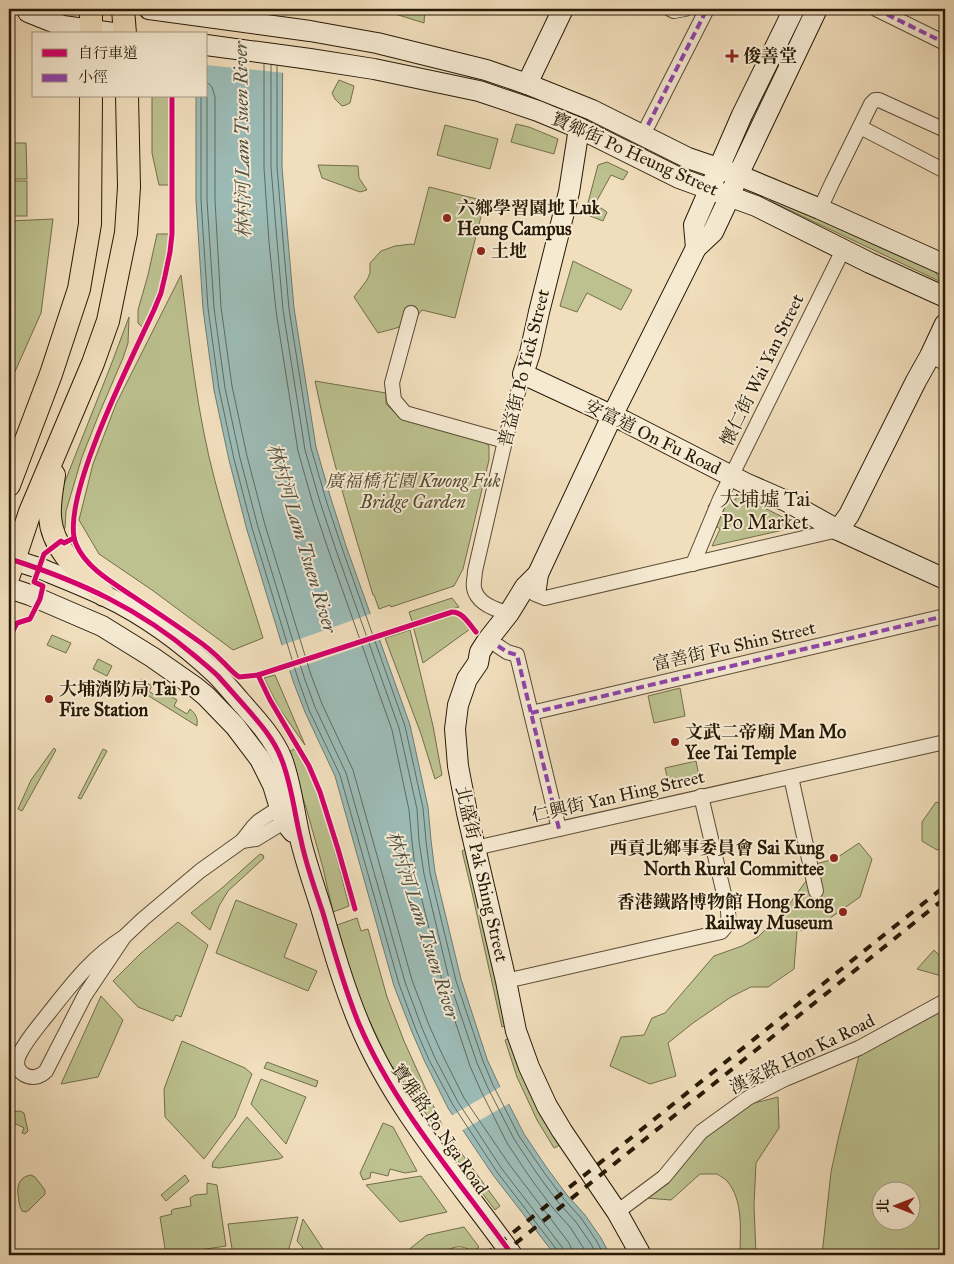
<svg xmlns="http://www.w3.org/2000/svg" width="954" height="1264" viewBox="0 0 954 1264" font-family="'IM FELL Great Primer','Noto Serif TC',serif">
	<style>
		.green { fill: #bcc18f; stroke: #726e4a; fill-rule: evenodd }
		.water { fill: #9cbbb6; stroke: #6e7b70 }
		.pier { fill: #f1debc }
		.lines { fill: none; stroke-linecap: round; stroke-linejoin: round }
		.shore { stroke: #626a5e; stroke-width: 1 }
		.street-casing { stroke: #5a4b34; stroke-width: 16 }
		.secondary-casing { stroke: #281a06; stroke-width: 22 }
		.primary-casing { stroke: #281a06; stroke-width: 24 }
		.street { stroke: #f6ead3; stroke-width: 14 }
		.secondary { stroke: #f6ead3; stroke-width: 20 }
		.primary { stroke: #f1debc; stroke-width: 22 }
		.rail { stroke: #281a06; stroke-width: 4; stroke-dasharray: 9 9; stroke-linecap: butt }
		.quiet { stroke: #8e44ad; stroke-width: 4; stroke-dasharray: 8 4; stroke-linecap: butt }
		.cycleway-casing { stroke: #f6ead3; stroke-width: 8 }
		.cycleway { stroke: #d6006c; stroke-width: 5 }
		.poi-dot { fill: #8f2418; stroke: #f6ead3; stroke-width: 2 }
		.labels { text-anchor: middle; dominant-baseline: central; stroke-width: 4; stroke-linejoin: round; paint-order: stroke }
		.poi-label { font-size: 18px; font-weight: bold; fill: #281a06; stroke: #f6ead3; text-anchor: start }
		.street-label { font-size: 18px; fill: #281a06; stroke: #f6ead3 }
		.park-label { font-size: 18px; font-style: italic; fill: #544c2f; stroke: #f6ead3 }
		.water-label { font-size: 19px; font-style: italic; fill: #515244; stroke: #f6ead3 }
		.quarter-label { font-size: 20px; fill: #281a06; stroke: #f6ead3 }
	</style>
	<rect width="100%" height="100%" fill="#f1debc"/>
	<filter id="stains"><feTurbulence type="fractalNoise" baseFrequency=".004" numOctaves="4"/><feColorMatrix values="0 0 0 0 .2 0 0 0 0 .09 0 0 0 0 .02 0 0 0 .5 -.17"/></filter>
	<radialGradient id="worn" r=".72"><stop offset=".6" stop-color="#630" stop-opacity="0"/><stop offset="1" stop-color="#630" stop-opacity=".3"/></radialGradient>
	<g class="green">
		<polygon points="375,9 425,9 424,23 379,9"/>
		<polygon points="339,80 354,86 350,103 346,105 342,106 335,99 332,93"/>
		<polygon points="152,96 170,96 170,185 159,185 152,153"/>
		<polygon points="516,124 529,127 558,139 554,154 511,142"/>
		<polygon points="445,125 498,139 490,169 437,155"/>
		<polygon points="9,143 26,143 27,179 9,179"/>
		<polygon points="607,162 628,172 623,180 611,175 595,204 607,212 603,221 585,214 598,165"/>
		<polygon points="318,165 358,166 359,178 367,190 360,192 322,178"/>
		<rect x="9" y="181" width="18" height="35"/>
		<path d="M 429,187 L 485,201 L 455,318 L 422,310 C 411,326 396,328 378,333 L 354,297 L 367,280 L 370,273 L 370,263 L 381,251 L 395,246 L 412,244 L 414,245 Z"/>
		<path d="M 773,196 L 931,268 C 935,272 939,275 939,281 L 770,201 Z"/>
		<polygon points="53,219 41,313 9,385 9,221"/>
		<path d="M 157,234 L 170,234 C 167,267 158,297 144,327 L 141,326 L 138,323 L 138,310 L 148,275 Z"/>
		<polygon points="573,261 632,290 621,310 587,293 577,312 560,306"/>
		<path d="M 181,275 C 190,344 197,414 215,481 C 229,534 247,586 263,638 L 233,650 L 152,590 L 99,554 L 79,520 L 93,464 L 116,404 Z"/>
		<polygon points="129,317 128,343 123,358 99,414 82,457 66,511 65,528 63,530 57,514 62,489 111,365"/>
		<path d="M 315,381 L 386,393 L 386,404 L 400,417 L 482,440 L 489,446 L 489,460 L 463,569 L 454,586 L 391,607 L 390,605 L 379,609 L 374,595 L 373,595 C 352,525 330,454 315,381 Z"/>
		<polygon points="738,495 801,526 712,546 720,529 716,526 708,506 717,496 735,500"/>
		<polygon points="452,598 459,607 412,621 409,612"/>
		<path d="M 451,615 C 460,616 464,623 470,629 L 423,663 L 413,626 Z"/>
		<polygon points="410,630 433,726 442,775 435,779 421,734 385,638"/>
		<polygon points="52,635 71,643 66,653 47,645"/>
		<polygon points="98,659 112,666 107,676 93,669"/>
		<polygon points="275,675 305,745 279,708 264,678"/>
		<path d="M 141,679 L 152,686 L 149,691 L 157,697 L 162,691 L 177,700 L 174,706 L 187,714 L 190,709 C 196,714 198,718 197,726 L 136,688 Z"/>
		<polygon points="680,688 685,716 654,723 648,696"/>
		<polygon points="54,748 56,750 22,811 18,809 31,780"/>
		<path d="M 296,748 C 322,793 336,855 349,906 L 333,912 L 323,868 L 305,804 L 287,753 Z"/>
		<polygon points="103,749 107,751 81,799 78,798"/>
		<polygon points="696,761 700,781 670,788 665,768"/>
		<polygon points="936,802 945,805 945,847 937,850 922,841 922,822"/>
		<polygon points="859,843 872,859 860,897 816,928 797,931 794,969 768,987 751,987 731,997 693,1023 668,1043 676,1076 650,1084 610,1066 621,1037 644,1035 652,1018 665,1013 714,956 742,946 758,937 785,910 819,863 835,859"/>
		<polygon points="468,848 510,1024 502,1027 471,888 462,851"/>
		<polygon points="260,854 263,855 264,858 228,891 219,906 210,930 191,913 222,888"/>
		<polygon points="236,900 297,924 284,957 317,971 308,991 216,953"/>
		<polygon points="357,918 361,931 368,929 387,997 404,1041 442,1125 436,1128 387,1059 359,998 346,957 337,925"/>
		<polygon points="178,922 208,945 181,1017 176,1015 173,1021 138,1007 113,981 140,954"/>
		<polygon points="934,950 940,956 945,951 945,977 917,969"/>
		<polygon points="101,996 123,1020 98,1077 61,1084"/>
		<path d="M 945,999 L 945,1255 L 822,1255 L 831,1172 L 839,1135 L 862,1044 ZM 882,1192 L 912,1192 L 912,1222 L 882,1222 Z"/>
		<polygon points="513,1037 562,1144 554,1148 537,1120 517,1077 505,1040"/>
		<polygon points="182,1041 245,1068 252,1074 235,1117 204,1159 165,1117 164,1089"/>
		<polygon points="267,1062 318,1081 316,1087 264,1068"/>
		<polygon points="261,1079 306,1097 286,1144 251,1104"/>
		<path d="M 778,1097 L 779,1128 L 756,1163 L 754,1205 L 756,1255 L 740,1255 C 740,1231 744,1201 727,1181 C 724,1178 720,1176 717,1174 L 700,1174 L 671,1200 L 646,1198 L 701,1138 L 747,1105 Z"/>
		<polygon points="20,1111 24,1113 28,1131 25,1134 22,1133 24,1128 12,1122 9,1126 9,1112"/>
		<polygon points="247,1117 283,1157 279,1159 219,1168 212,1167 213,1162"/>
		<polygon points="383,1123 393,1127 417,1171 405,1173 390,1169 388,1176 371,1172 370,1178 363,1180 360,1173"/>
		<polygon points="449,1136 500,1206 495,1210 442,1140"/>
		<path d="M 31,1175 L 35,1177 L 45,1190 L 45,1194 L 29,1210 L 26,1212 L 22,1211 C 19,1206 19,1201 18,1194 C 17,1184 20,1177 31,1175 Z"/>
		<polygon points="185,1175 189,1181 166,1201 161,1195"/>
		<polygon points="421,1176 447,1212 400,1222 366,1185"/>
		<polygon points="207,1183 217,1185 226,1246 166,1255 160,1217 172,1214 171,1211 174,1209 191,1206 190,1198 195,1195 207,1194"/>
		<polygon points="298,1217 287,1255 233,1255 228,1224"/>
		<polygon points="303,1219 327,1255 295,1255 303,1248 297,1241"/>
		<path d="M 464,1227 L 479,1247 L 472,1252 C 458,1240 448,1252 434,1255 C 425,1257 411,1255 402,1255 L 427,1235 Z"/>
	</g>
	<polygon class="water" points="283,9 282,167 288,240 294,308 316,447 331,499 346,546 410,725 428,807 431,840 435,872 461,979 487,1059 498,1083 524,1134 547,1168 567,1195 585,1215 601,1238 610,1255 555,1255 493,1175 448,1108 425,1062 412,1032 394,986 335,776 305,712 293,681 247,530 229,460 214,390 203,309 196,200 196,96 206,96 206,34"/>
	<g class="pier">
		<polygon points="194,9 285,9 285,73 206,65 206,34 194,34"/>
		<polygon points="373,613 382,639 288,671 280,646"/>
		<polygon points="502,1086 510,1103 461,1131 451,1116"/>
	</g>
	<g class="lines">
		<g class="shore">
			<polyline points="264,64 264,168 269,242 276,311 298,451 313,504 329,552 392,730 409,810 412,842 416,876 443,985 470,1066 481,1091 507,1143 531,1179 552,1207 570,1227 588,1255"/>
			<polyline points="271,65 271,167 277,241 283,310 305,450 320,502 336,550 399,728 417,809 419,841 424,874 450,983 477,1063 488,1088 514,1139 538,1175 558,1202 576,1222 591,1244 597,1255"/>
			<polyline points="277,66 277,167 283,240 289,309 311,448 326,500 342,548 405,726 423,808 426,841 430,873 456,981 483,1061 493,1085 519,1136 543,1171 563,1198 581,1218 596,1240 604,1255"/>
			<polyline points="206,81 212,87 215,97 215,200 221,307 232,386 247,456 265,525 311,675 322,704 353,770 412,980 429,1025 442,1054 464,1098 509,1164 569,1243 571,1248 572,1255"/>
			<polyline points="206,93 207,98 207,200 214,308 225,388 240,458 258,527 304,677 315,707 346,773 405,982 422,1028 435,1058 458,1102 502,1169 562,1247 565,1255"/>
			<polyline points="201,96 201,200 208,308 219,389 234,459 252,528 298,679 309,710 340,775 399,984 416,1030 429,1060 453,1105 497,1172 557,1250 558,1255"/>
		</g>
		<defs>
			<g id="street">
				<polyline points="670,9 674,11 685,9"/>
				<polyline points="876,9 945,43"/>
				<polyline points="648,125 707,9"/>
				<polyline points="860,127 945,171"/>
				<polyline points="820,209 832,183 871,104 875,100 879,100 945,130"/>
				<polyline points="411,313 392,383 394,400 405,413 505,441"/>
				<polyline points="930,356 945,363"/>
				<polyline points="693,564 720,499 843,250"/>
				<polyline points="525,587 535,594 545,598 838,530"/>
				<path d="M 509,613 C 496,610 477,604 474,588 C 473,583 475,576 475,571 L 505,441 L 523,374"/>
				<polyline points="498,646 507,652 517,655 559,829"/>
				<polyline points="531,713 945,616"/>
				<polyline points="791,777 816,891"/>
				<polyline points="242,841 256,839 292,817"/>
				<polyline points="475,848 945,742"/>
				<path d="M 124,937 C 91,958 72,984 48,1014 C 38,1027 26,1040 19,1055 C 11,1072 32,1085 46,1071 L 85,995 L 124,937 L 143,919 L 200,871 L 242,841 L 253,827 L 259,821 L 285,804"/>
				<path d="M 506,981 L 721,932 C 728,925 729,921 728,911 L 701,796"/>
				<polyline points="617,1212 664,1177 701,1132 748,1098 785,1079 859,1048 945,1001"/>
			</g>
			<g id="secondary">
				<polyline points="149,9 310,31 377,43 486,70 527,84 592,110 688,158 738,175 820,209 945,265"/>
				<polyline points="28,12 63,26 120,34"/>
				<polyline points="206,45 310,59 374,69 479,91 538,111 579,128 679,178 756,206 870,263 945,297"/>
				<polyline points="527,84 563,9"/>
				<polyline points="579,128 569,192 539,312 530,353 523,374 624,421 745,483 786,501 838,530 945,579"/>
				<polyline points="696,248 694,225 742,115 794,9"/>
				<polyline points="838,530 849,515 916,381 930,356 945,324"/>
				<path d="M 9,558 C 19,562 29,565 39,568 C 61,577 84,586 105,596 C 145,615 184,644 216,674 C 224,682 232,692 240,701 C 255,718 273,737 282,759 C 292,786 294,814 301,842 C 307,866 315,888 322,911 C 333,949 344,987 359,1023 C 394,1108 457,1178 510,1252 L 512,1255"/>
				<polyline points="538,574 525,587 509,613 487,641 480,652 478,663 467,679 458,705 455,729 458,766 467,813 506,981 516,1031 529,1067 547,1106 562,1131 617,1212 641,1255"/>
				<polyline points="9,588 30,595 102,626 152,657 195,687 206,696 235,726 260,759 273,785 284,821 293,832"/>
				<polyline points="536,588 538,574 612,416 696,248 713,232 730,196 738,175 817,9"/>
			</g>
			<g id="primary">
				<polyline points="123,9 125,34"/>
				<polyline points="91,34 91,9"/>
				<path d="M 54,475 C 52,489 49,503 50,517 C 52,550 82,574 104,595"/>
				<polyline points="9,485 51,374 79,289 90,224 91,96"/>
				<polyline points="9,575 30,512 93,363 108,321 126,233 129,187 127,96"/>
			</g>
		</defs>
		<use href="#street" class="street-casing"/>
		<use href="#secondary" class="secondary-casing"/>
		<use href="#primary" class="primary-casing"/>
		<use href="#street" class="street"/>
		<use href="#secondary" class="secondary"/>
		<use href="#primary" class="primary"/>
		<g class="rail">
			<polyline points="485,1255 945,886"/>
			<polyline points="501,1255 945,898"/>
		</g>
		<g class="quiet">
			<polyline points="876,9 945,43"/>
			<polyline points="648,125 707,9"/>
			<polyline points="498,646 507,652 517,655 559,829"/>
			<polyline points="531,713 945,616"/>
		</g>
		<defs>
			<g id="cycleway">
				<path d="M 172,96 L 172,234 L 170,252 L 165,276 L 161,293 L 154,310 C 134,354 58,502 76,544 C 86,568 113,583 134,597 C 155,611 176,625 197,640 C 206,646 215,654 223,662 C 228,667 233,673 239,677 L 258,675 L 452,612 C 463,612 469,624 476,632"/>
				<path d="M 13,560 C 81,582 140,609 195,656 C 202,662 211,669 218,676 C 226,685 234,694 242,703 C 256,719 273,737 281,758 C 292,784 294,813 301,840 C 306,865 315,889 323,913 C 334,951 344,988 359,1024 C 395,1108 457,1178 510,1252 L 512,1255"/>
				<polyline points="9,639 17,623 30,619 40,599 43,586 34,582 44,554 61,541 64,543 74,538"/>
				<polyline points="258,675 270,700 309,766 320,792 338,849 355,909"/>
			</g>
		</defs>
		<use href="#cycleway" class="cycleway-casing"/>
		<use href="#cycleway" class="cycleway"/>
	</g>
	<g class="poi-dot">
		<path d="M729.5 48.5h5v5h5v5h-5v5h-5v-5h-5v-5h5z"/>
		<circle cx="447" cy="218" r="5"/>
		<circle cx="481" cy="251" r="5"/>
		<circle cx="49" cy="699" r="5"/>
		<circle cx="675" cy="742" r="5"/>
		<circle cx="834" cy="858" r="5"/>
		<circle cx="843" cy="912" r="5"/>
	</g>
	<g class="labels">
		<g class="poi-label">
			<text x="743" y="56">俊善堂</text>
			<text x="457" y="208">六鄉學習園地 Luk<tspan x="457" dy="21">Heung Campus</tspan></text>
			<text x="491" y="251">土地</text>
			<text x="59" y="689">大埔消防局 Tai Po<tspan x="59" dy="21">Fire Station</tspan></text>
			<text x="685" y="732">文武二帝廟 Man Mo<tspan x="685" dy="21">Yee Tai Temple</tspan></text>
			<text x="824" y="848" text-anchor="end">西貢北鄉事委員會 Sai Kung<tspan x="824" dy="21">North Rural Committee</tspan></text>
			<text x="833" y="902" text-anchor="end">香港鐵路博物館 Hong Kong<tspan x="833" dy="21">Railway Museum</tspan></text>
		</g>
		<g class="street-label">
			<text transform="translate(635 154) rotate(24)">寶鄉街 Po Heung Street</text>
			<text transform="translate(524 368) rotate(-76)">普益街 Po Yick Street</text>
			<text transform="translate(762 370) rotate(-64)">懷仁街 Wai Yan Street</text>
			<text transform="translate(653 437) rotate(26)">安富道 On Fu Road</text>
			<text transform="translate(734 646) rotate(-13)">富善街 Fu Shin Street</text>
			<text transform="translate(618 796) rotate(-13)">仁興街 Yan Hing Street</text>
			<text transform="translate(482 874) rotate(77)">北盛街 Pak Shing Street</text>
			<text transform="translate(802 1054) rotate(-26)">漢家路 Hon Ka Road</text>
			<text transform="translate(440 1129) rotate(55)">寶雅路 Po Nga Road</text>
		</g>
		<g class="park-label">
			<text x="413" y="481">廣福橋花園 Kwong Fuk<tspan x="413" dy="21">Bridge Garden</tspan></text>
		</g>
		<g class="water-label">
			<text transform="translate(242 140) rotate(-91)">林村河 Lam Tsuen River</text>
			<text transform="translate(302 538) rotate(73)">林村河 Lam Tsuen River</text>
			<text transform="translate(423 925) rotate(72)">林村河 Lam Tsuen River</text>
		</g>
		<g class="quarter-label">
			<text x="765" y="499">大埔墟 Tai<tspan x="765" dy="23">Po Market</tspan></text>
		</g>
	</g>
	<rect width="954" height="1264" fill="none" stroke="#f1debc" stroke-width="30"/>
	<rect x="10" y="10" width="934" height="1244" fill="none" stroke="#281a06" stroke-width="2.5"/>
	<rect x="15" y="15" width="924" height="1234" fill="none" stroke="#281a06"/>
	<rect x="32" y="32" width="175" height="65" fill="#f6ead3" stroke="#a49781"/>
	<rect x="42" y="49" width="25" height="8" fill="#d6006c" stroke="#a49781"/>
	<text x="78" y="58" font-size="15" fill="#281a06">自行車道</text>
	<rect x="42" y="74" width="25" height="8" fill="#8e44ad" stroke="#a49781"/>
	<text x="78" y="82" font-size="15" fill="#281a06">小徑</text>
	<g transform="translate(896 1206) rotate(270)"><circle r="24" fill="#f6ead3" stroke="#a49781"/>
	<path d="M0-4L9 19L0 12L-9 19Z" fill="#8f2418"/>
	<text y="-8" font-size="14" font-weight="bold" text-anchor="middle" fill="#281a06">北</text>
	</g>
	<rect width="100%" height="100%" filter="url(#stains)"/>
	<rect width="100%" height="100%" fill="url(#worn)"/>
</svg>
